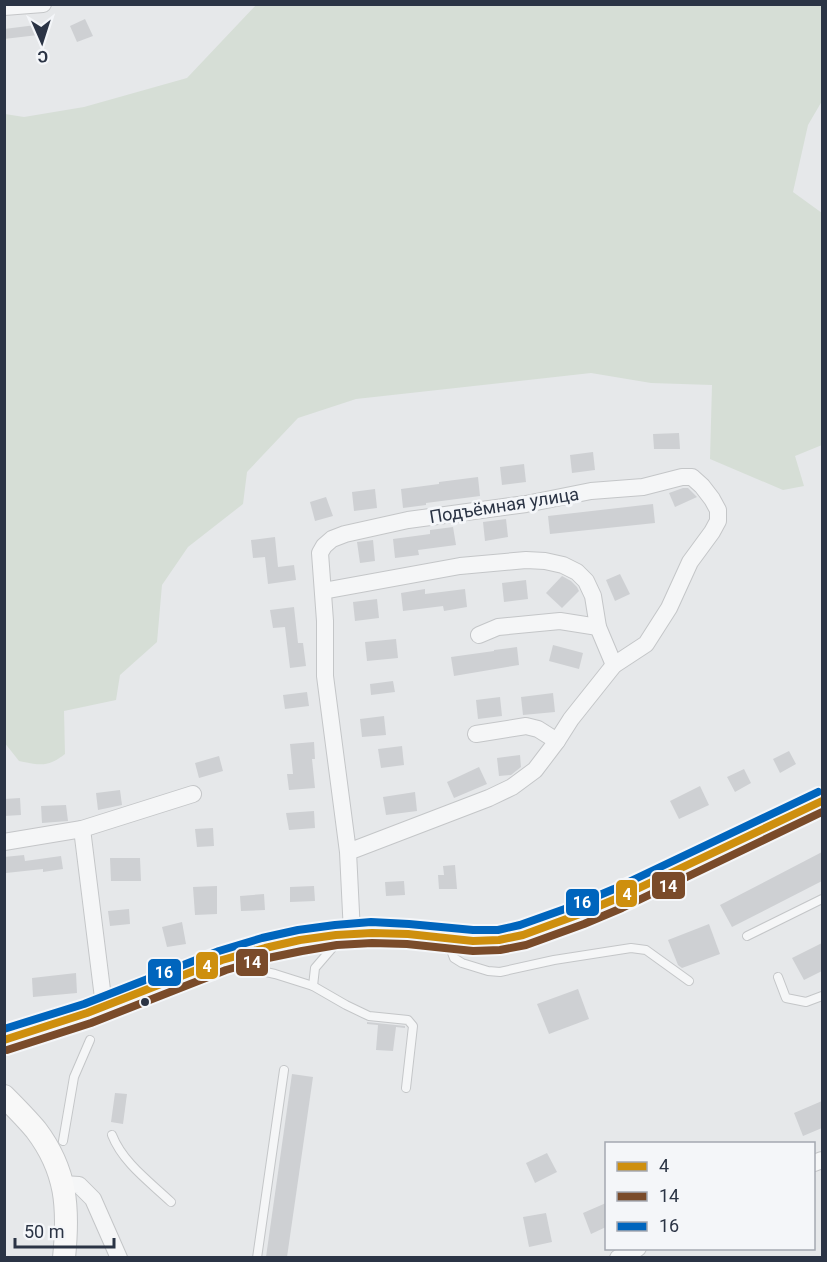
<svg xmlns="http://www.w3.org/2000/svg" width="827" height="1262" viewBox="0 0 827 1262" font-family="Roboto,sans-serif">
	<style>
		.green { fill: #d6ded6 }
		.building { fill: #ced0d3 }
		.lines { fill: none; stroke-linecap: round; stroke-linejoin: round }
		.lane-casing { stroke: #c4c6c8; stroke-width: 10 }
		.street-casing { stroke: #c4c6c8; stroke-width: 18 }
		.secondary-casing { stroke: #c4c6c8; stroke-width: 24 }
		.lane { stroke: #f5f6f7; stroke-width: 8 }
		.street { stroke: #f5f6f7; stroke-width: 16 }
		.secondary { stroke: #f8f8f8; stroke-width: 22 }
		.bus-1-casing { stroke: #f4f6f9; stroke-width: 12 }
		.bus-2-casing { stroke: #f4f6f9; stroke-width: 12 }
		.bus-3-casing { stroke: #f4f6f9; stroke-width: 12 }
		.bus-1 { stroke: #ce8f0e; stroke-width: 8 }
		.bus-2 { stroke: #7a4b2a; stroke-width: 8 }
		.bus-3 { stroke: #0065bd; stroke-width: 8 }
		.bus-dot { fill: #2b3445; stroke: #f4f6f9; stroke-width: 2 }
		.labels { text-anchor: middle; dominant-baseline: central; stroke-width: 6; stroke-linejoin: round; paint-order: stroke }
		.street-label { font-size: 18px; fill: #2b3445; stroke: #f4f6f9 }
		.line-badge { stroke: #f4f6f9; stroke-width: 2 }
		.badge-label { font-size: 16px; text-anchor: middle; font-weight: bold; fill: #fff }
	</style>
	<rect width="100%" height="100%" fill="#e6e8ea"/>
	<path class="green" d="M 257,4 L 822,5 L 822,101 L 808,125 L 793,192 L 822,213 L 822,445 L 795,456 L 804,486 L 783,490 L 710,459 L 712,385 L 651,383 L 591,373 L 356,399 L 298,418 L 247,472 L 243,504 L 188,547 L 162,585 L 157,642 L 120,675 L 116,700 L 64,711 L 65,754 C 47,768 40,765 19,761 L 4,742 L 5,114 L 24,117 L 84,107 L 187,78 Z"/>
	<g class="building">
		<polygon points="85,19 93,36 77,42 70,26"/>
		<polygon points="36,25 38,35 4,39 4,29"/>
		<polygon points="679,433 680,449 654,449 653,434"/>
		<polygon points="593,452 595,470 572,473 570,455"/>
		<polygon points="524,464 526,482 502,485 500,467"/>
		<polygon points="478,477 480,496 426,503 426,505 403,508 401,489 439,484 439,482"/>
		<polygon points="683,488 688,488 697,497 675,507 669,493"/>
		<polygon points="375,489 377,508 354,511 352,492"/>
		<polygon points="326,497 333,516 315,521 310,502"/>
		<polygon points="653,504 655,523 550,534 548,516"/>
		<polygon points="506,519 508,537 485,541 483,522"/>
		<polygon points="453,527 456,545 418,550 419,555 395,558 393,539 430,534 430,530"/>
		<polygon points="275,537 278,567 294,565 296,580 268,584 265,557 253,558 251,540"/>
		<polygon points="373,540 375,561 360,563 357,542"/>
		<polygon points="620,574 630,594 615,601 606,580"/>
		<polygon points="562,576 571,581 577,587 579,591 562,608 546,593"/>
		<polygon points="526,580 528,599 504,602 502,583"/>
		<polygon points="425,589 425,594 465,589 467,607 444,611 443,606 403,611 401,593"/>
		<polygon points="377,599 379,618 355,621 353,602"/>
		<polygon points="294,607 298,643 303,643 306,666 290,668 285,627 273,628 270,610"/>
		<polygon points="396,639 398,658 367,661 365,642"/>
		<polygon points="553,645 583,653 579,669 549,661"/>
		<polygon points="517,647 519,665 454,676 451,657 494,651 494,650"/>
		<polygon points="393,681 395,692 371,695 370,684"/>
		<polygon points="307,692 309,706 285,709 283,695"/>
		<polygon points="553,693 555,712 523,715 521,697"/>
		<polygon points="500,697 502,716 478,719 476,700"/>
		<polygon points="384,716 386,735 362,737 360,719"/>
		<polygon points="314,742 315,759 312,759 315,788 289,790 287,774 293,774 290,744"/>
		<polygon points="402,746 404,765 381,768 378,749"/>
		<polygon points="789,751 796,764 780,773 773,759"/>
		<polygon points="520,755 521,767 511,775 499,776 497,758"/>
		<polygon points="219,756 223,771 199,778 195,763"/>
		<polygon points="479,767 487,784 454,798 447,782"/>
		<polygon points="744,769 751,783 735,792 727,777"/>
		<polygon points="700,786 709,805 679,819 670,801"/>
		<polygon points="120,790 122,805 98,810 96,793"/>
		<polygon points="415,792 417,811 386,815 383,797"/>
		<polygon points="20,798 21,815 4,816 4,799"/>
		<polygon points="66,805 68,821 42,823 41,806"/>
		<polygon points="314,811 315,828 289,830 286,813"/>
		<polygon points="213,828 214,846 197,847 195,829"/>
		<polygon points="822,852 822,881 732,927 720,905"/>
		<polygon points="24,855 25,861 61,856 63,869 43,872 43,869 6,873 4,857"/>
		<polygon points="110,858 140,858 141,881 111,881"/>
		<polygon points="455,865 457,889 439,889 438,875 444,875 443,866"/>
		<polygon points="404,881 405,895 386,896 385,882"/>
		<polygon points="217,886 217,914 195,915 193,887"/>
		<polygon points="314,886 315,901 290,902 290,887"/>
		<polygon points="264,894 265,910 241,911 240,896"/>
		<polygon points="129,909 130,924 110,926 108,911"/>
		<polygon points="182,922 186,944 167,947 162,927"/>
		<polygon points="709,924 720,954 682,968 678,965 668,940"/>
		<polygon points="822,943 822,971 804,980 792,958"/>
		<polygon points="76,973 77,993 33,997 32,978"/>
		<polygon points="578,989 589,1019 549,1034 537,1004"/>
		<polygon points="367,1022 405,1026 405,1028 396,1027 393,1051 376,1050 378,1025 367,1024"/>
		<polygon points="292,1074 313,1077 287,1257 266,1257"/>
		<polygon points="115,1093 127,1094 123,1124 111,1122"/>
		<polygon points="822,1101 822,1128 803,1136 794,1113"/>
		<polygon points="547,1153 557,1172 535,1183 526,1163"/>
		<polygon points="606,1203 606,1227 591,1234 583,1213"/>
		<polygon points="546,1213 552,1242 529,1247 523,1217"/>
	</g>
	<g class="lines">
		<defs>
			<g id="lane">
				<polyline points="747,936 822,899"/>
				<polyline points="450,939 451,950 454,958 462,963 488,971 500,972 554,960 631,948 646,950 689,981"/>
				<polyline points="221,969 252,969 275,974 313,986 346,1005 369,1016 408,1020 413,1026 406,1088"/>
				<polyline points="778,977 786,998 806,1002 822,996"/>
				<polyline points="313,986 315,968 340,939"/>
				<path d="M 112,1135 C 123,1163 150,1182 171,1202"/>
				<polyline points="63,1141 74,1077 90,1040"/>
				<polyline points="257,1258 284,1070"/>
			</g>
			<g id="street">
				<polyline points="4,7 43,4"/>
				<polyline points="323,591 460,566 526,560 545,561 563,565 577,572 586,581 593,596 598,627 614,665"/>
				<polyline points="479,635 498,627 560,621 598,627"/>
				<polyline points="476,734 526,726 538,729 557,741"/>
				<polyline points="82,829 104,1006"/>
				<polyline points="4,842 82,829 193,794"/>
				<polyline points="348,852 489,798 512,787 535,770 557,741 571,719 614,665 646,644 669,608 690,562 712,532 718,521 718,510 712,499 702,486 692,477 682,477 643,487 591,491 526,504 408,520 345,534 332,539 324,546 320,553 325,621 325,676 348,852 352,933"/>
				<polyline points="814,1163 822,1160"/>
				<polyline points="63,1184 79,1185 93,1199 119,1258"/>
				<polyline points="618,1258 638,1248"/>
			</g>
			<g id="secondary">
				<path d="M 4,1040 C 36,1031 68,1021 99,1009 C 154,988 207,962 265,948 C 311,936 360,930 408,934 C 443,937 477,945 512,938 C 527,935 541,929 555,924 C 589,912 622,897 655,881 C 711,854 767,827 822,801"/>
				<path d="M 4,1096 C 15,1107 26,1118 36,1130 C 67,1171 69,1208 64,1258"/>
			</g>
		</defs>
		<use href="#lane" class="lane-casing"/>
		<use href="#street" class="street-casing"/>
		<use href="#secondary" class="secondary-casing"/>
		<use href="#lane" class="lane"/>
		<use href="#street" class="street"/>
		<use href="#secondary" class="secondary"/>
		<defs>
			<polyline id="bus-1" points="4,1040 87,1013 222,960 265,948 300,940 336,935 372,933 408,934 473,941 499,940 523,935 580,914 618,898 822,801"/>
			<polyline id="bus-2" points="7,1050 91,1023 226,970 268,958 302,951 337,945 372,943 407,944 473,951 500,950 526,945 584,924 622,908 822,812"/>
			<polyline id="bus-3" points="4,1029 84,1004 219,951 262,938 298,930 335,925 371,922 409,924 473,930 498,930 520,925 576,905 614,889 818,792"/>
		</defs>
		<use href="#bus-1" class="bus-1-casing"/>
		<use href="#bus-2" class="bus-2-casing"/>
		<use href="#bus-3" class="bus-3-casing"/>
		<use href="#bus-1" class="bus-1"/>
		<use href="#bus-2" class="bus-2"/>
		<use href="#bus-3" class="bus-3"/>
	</g>
	<circle class="bus-dot" cx="145" cy="1002" r="5"/>
	<g class="labels">
		<g class="street-label">
			<text transform="translate(504 505) rotate(-9)">Подъёмная улица</text>
		</g>
	</g>
	<g class="line-badge">
		<rect x="651" y="871" width="35" height="29" rx="6" fill="#7a4b2a"/>
		<rect x="615" y="879" width="23" height="29" rx="6" fill="#ce8f0e"/>
		<rect x="565" y="888" width="35" height="29" rx="6" fill="#0065bd"/>
		<rect x="235" y="948" width="34" height="29" rx="6" fill="#7a4b2a"/>
		<rect x="195" y="951" width="24" height="29" rx="6" fill="#ce8f0e"/>
		<rect x="147" y="958" width="35" height="29" rx="6" fill="#0065bd"/>
	</g>
	<g class="badge-label">
		<text x="668" y="892">14</text>
		<text x="627" y="900">4</text>
		<text x="582" y="908">16</text>
		<text x="252" y="968">14</text>
		<text x="207" y="972">4</text>
		<text x="164" y="978">16</text>
	</g>
	<rect width="827" height="1262" fill="none" stroke="#2b3445" stroke-width="12"/>
	<rect x="605" y="1142" width="210" height="108" fill="#f4f6f9" stroke="#a4a8b1" stroke-width="1.5"/>
	<rect x="617" y="1162" width="30" height="9" fill="#ce8f0e" stroke="#a4a8b1" stroke-width="1.5"/>
	<text x="659" y="1172" font-size="18" fill="#2b3445">4</text>
	<rect x="617" y="1192" width="30" height="9" fill="#7a4b2a" stroke="#a4a8b1" stroke-width="1.5"/>
	<text x="659" y="1202" font-size="18" fill="#2b3445">14</text>
	<rect x="617" y="1222" width="30" height="9" fill="#0065bd" stroke="#a4a8b1" stroke-width="1.5"/>
	<text x="659" y="1232" font-size="18" fill="#2b3445">16</text>
	<g transform="translate(42 42) rotate(177)" stroke="#f4f6f9" stroke-width="4.5" paint-order="stroke">
	<path d="M0-4.5L10 22L0 15L-10 22Z" fill="#2b3445"/>
	<text y="-9" font-size="16" font-weight="bold" text-anchor="middle" fill="#2b3445">С</text>
	</g>
	<path d="M15 1238v9h99v-9" fill="none" stroke="#2b3445" stroke-width="3"/>
	<text x="24" y="1238" font-size="18" fill="#2b3445" stroke="#f4f6f9" stroke-width="4.5" paint-order="stroke">50 m</text>
</svg>
